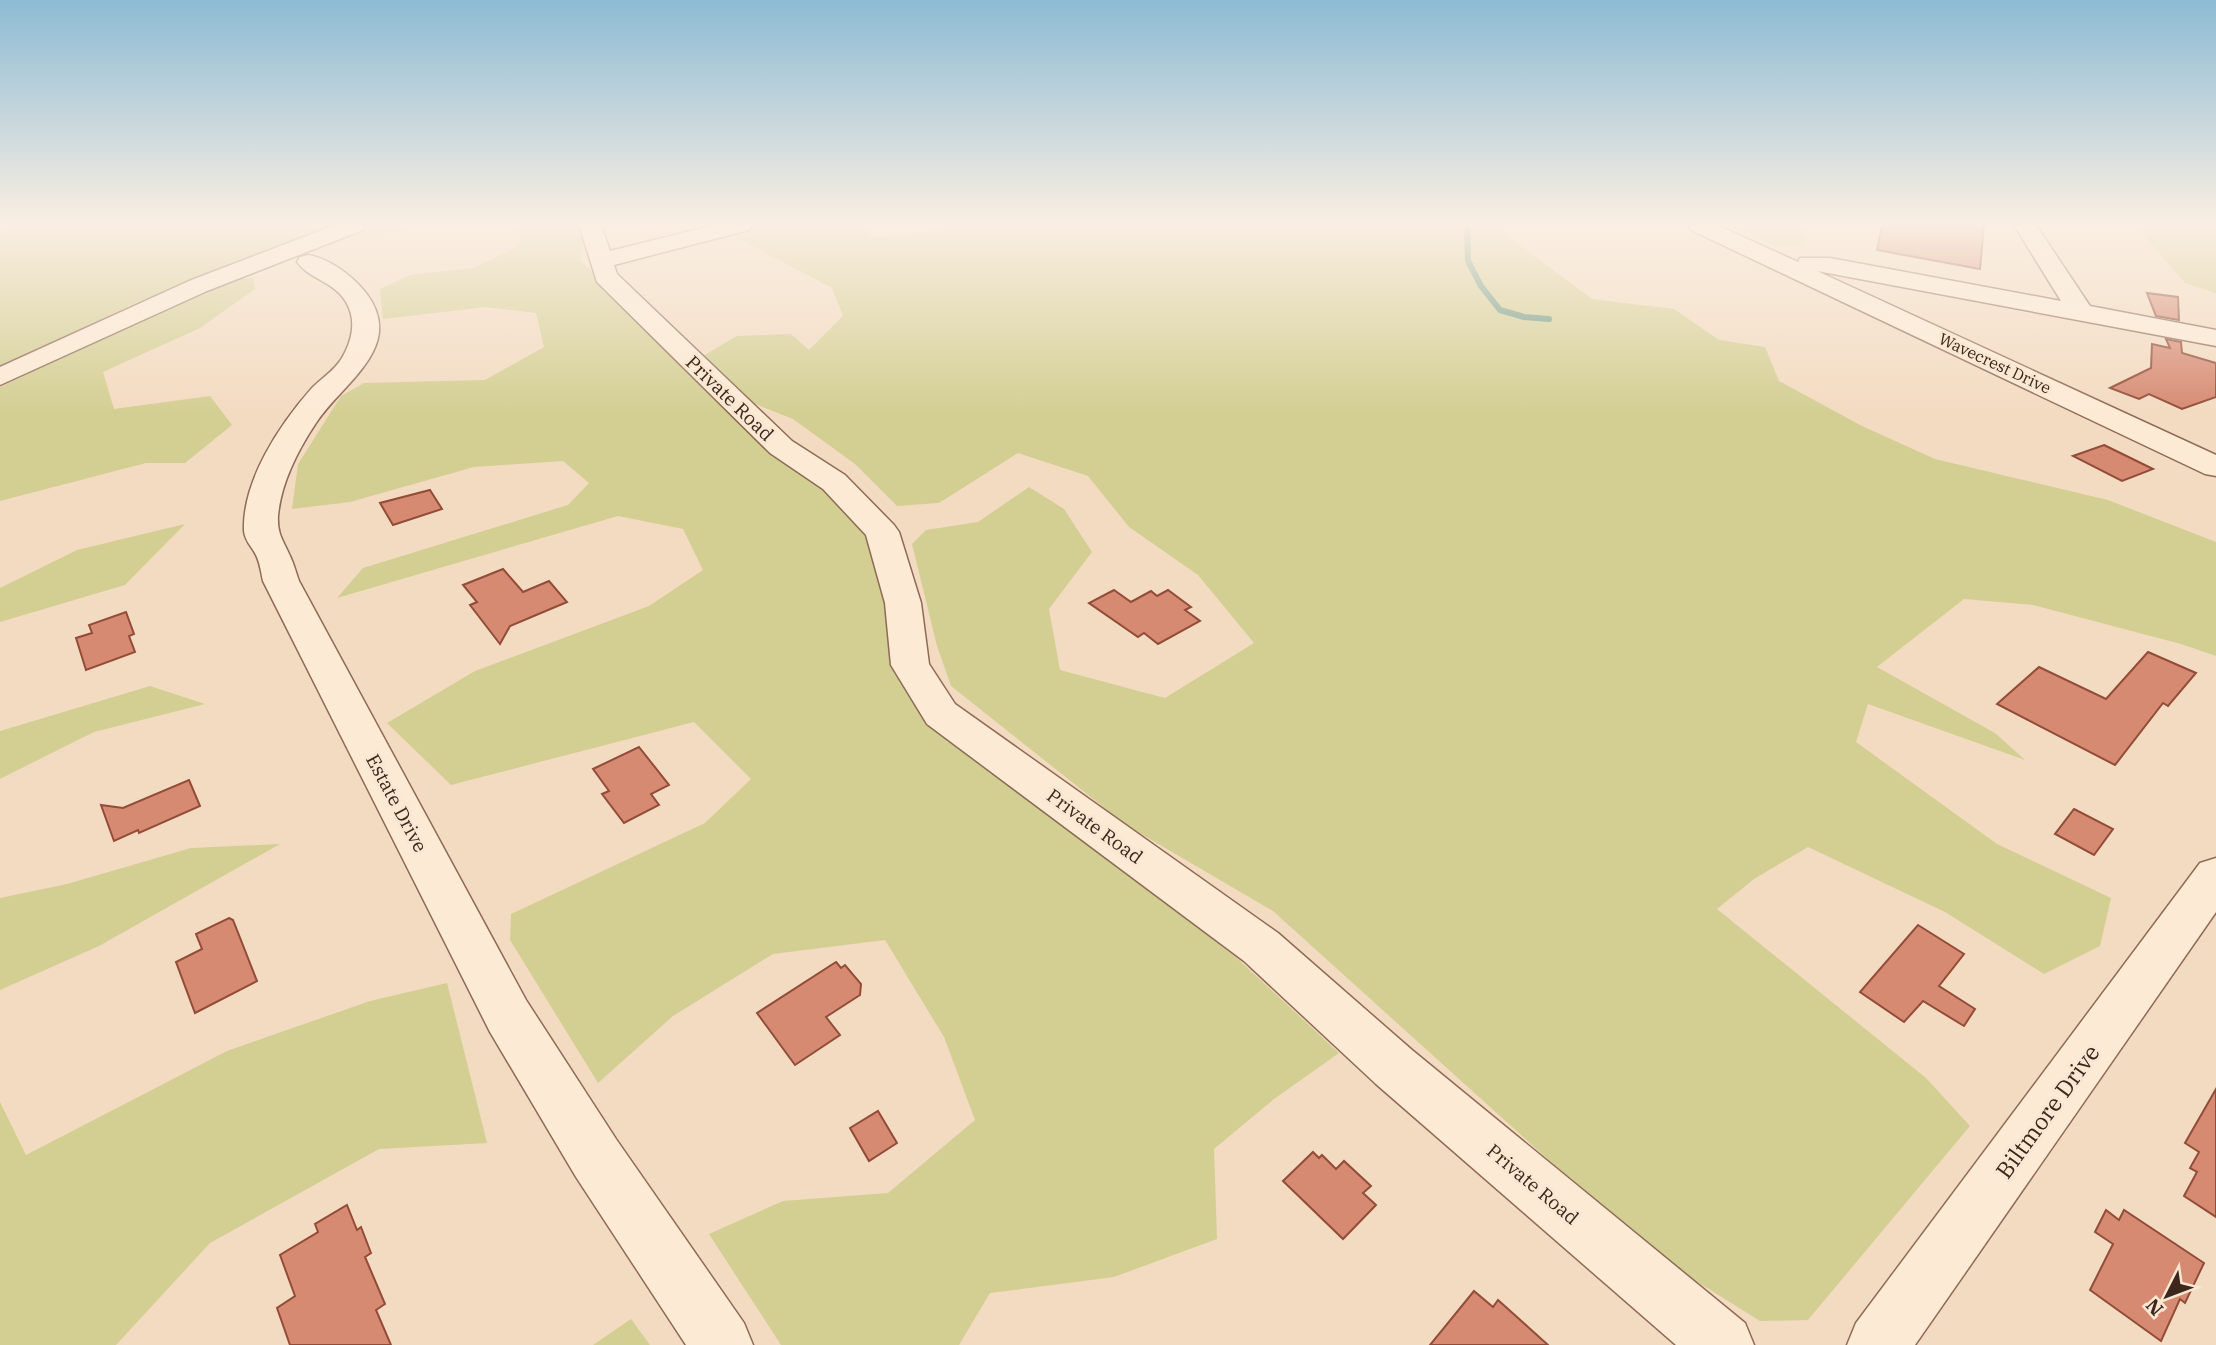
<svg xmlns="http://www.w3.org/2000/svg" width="2216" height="1345" viewBox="0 0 2216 1345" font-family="'IBM Plex Serif',serif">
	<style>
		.green { fill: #d3cf93 }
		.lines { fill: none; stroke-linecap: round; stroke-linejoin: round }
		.stream { stroke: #699582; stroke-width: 6 }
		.building { fill: #d68a72; stroke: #924c38; stroke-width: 2 }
		.minor-casing { stroke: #8f6a56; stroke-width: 3 }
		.minor { fill: #fdead5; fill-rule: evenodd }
		.labels { text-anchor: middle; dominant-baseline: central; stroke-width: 6; stroke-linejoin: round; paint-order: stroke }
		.far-street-label { font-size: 16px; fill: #3d261c; stroke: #fae7d2 }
		.street-label { font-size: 19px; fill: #3d261c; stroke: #fae7d2 }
		.near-street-label { font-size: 23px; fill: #3d261c; stroke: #fae7d2 }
	</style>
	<rect width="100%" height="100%" fill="#f3dbc1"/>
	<g class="green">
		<polygon points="12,225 339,225 136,303 0,367 0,233"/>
		<polygon points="365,225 436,225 368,237 333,237"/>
		<polygon points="514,225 580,225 584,237 580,260 768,449 842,503 868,533 916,703 1238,959 1339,1053 1274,1099 1214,1149 1217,1239 1114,1277 990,1293 959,1345 781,1345 709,1234 783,1201 888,1193 975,1120 944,1037 885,940 773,954 673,1016 598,1083 510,940 511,914 705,823 751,779 694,722 451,785 387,723 475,671 649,606 703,570 683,529 618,516 337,598 363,568 568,505 589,483 563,461 474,467 350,502 292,509 298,464 341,396 364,383 485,380 544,347 536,313 486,307 383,319 380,289 410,275 474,268 522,244"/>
		<polygon points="764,225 866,225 870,238 911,234 955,225 1506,225 1505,234 1592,299 1674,309 1719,340 1765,347 1779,381 1862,426 1935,459 2108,500 2216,542 2216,656 2181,644 2033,605 1964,599 1877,667 1995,733 2025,760 1868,704 1856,742 1997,844 2111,898 2100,946 2044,974 1945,912 1808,847 1754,879 1717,909 1926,1078 1970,1126 1808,1320 1760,1321 1691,1278 1562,1172 1273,911 1126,825 951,686 937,646 912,544 926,530 978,522 1029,487 1064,509 1092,552 1049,609 1060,670 1165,698 1254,643 1198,575 1129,527 1088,476 1018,453 939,503 897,506 855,464 793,419 750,402 703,356 737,336 791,334 809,350 843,316 832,288 728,233"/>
		<polygon points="1726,225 1805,225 1803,246 1775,246"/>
		<polygon points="2135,225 2216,225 2216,293 2185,283"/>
		<polygon points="253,278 255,289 200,328 103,372 114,409 210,396 232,425 185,463 146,463 0,501 0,387 224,280"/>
		<polygon points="185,524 125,585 0,622 0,588 77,550"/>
		<polygon points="150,686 205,704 94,732 0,779 0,731"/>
		<polygon points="280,844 99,946 0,990 0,898 67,884 191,848"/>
		<polygon points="447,983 487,1143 379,1149 210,1243 116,1345 0,1345 0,1102 26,1155 227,1051 370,1001"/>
		<polygon points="631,1319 650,1345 593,1345"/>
	</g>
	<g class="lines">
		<polyline class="stream" points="1467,225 1468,261 1481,286 1500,310 1524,317 1549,319"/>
	</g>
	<g class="building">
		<polygon points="1882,225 1984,225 1980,269 1877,250"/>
		<polygon points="2147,293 2178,297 2179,320 2156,316"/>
		<polygon points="2166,339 2181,342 2182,353 2216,363 2216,397 2182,409 2149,394 2139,399 2110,388 2151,368 2152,344 2170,348"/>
		<polygon points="2104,445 2153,469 2122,481 2073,456"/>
		<polygon points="430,490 442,509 393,525 380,503"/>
		<polygon points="503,569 523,592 549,581 567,602 510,626 500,644 470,605 477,602 463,585"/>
		<polygon points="1114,590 1131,602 1151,591 1157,596 1168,590 1191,607 1185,610 1200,621 1158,644 1144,633 1138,637 1089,603"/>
		<polygon points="126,612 134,634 129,636 135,652 86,670 76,638 92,633 89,625"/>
		<polygon points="2148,652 2196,673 2168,706 2163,703 2115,765 1997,704 2039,667 2106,699"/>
		<polygon points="639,747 669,785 651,794 659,805 624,823 602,794 609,791 593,769"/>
		<polygon points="189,780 200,806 139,833 138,830 114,841 101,805 123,808"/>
		<polygon points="2074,809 2113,829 2094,855 2055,834"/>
		<polygon points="229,918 233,920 257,981 195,1013 176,962 202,949 196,934"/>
		<polygon points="1918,925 1964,954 1939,986 1975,1009 1964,1026 1923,1001 1904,1022 1860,992"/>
		<polygon points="836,962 841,968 845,965 861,984 860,995 826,1017 840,1035 795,1065 757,1013"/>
		<polygon points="2216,1089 2216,1217 2184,1196 2197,1172 2190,1168 2199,1152 2185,1143"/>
		<polygon points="878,1111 897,1143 869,1161 850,1128"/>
		<polygon points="1313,1152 1319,1158 1322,1155 1336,1169 1344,1161 1371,1186 1363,1193 1376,1205 1343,1239 1283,1181"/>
		<polygon points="347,1205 357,1230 361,1227 371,1253 365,1257 385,1304 376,1310 391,1345 290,1345 277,1308 295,1296 280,1255 318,1232 315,1224"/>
		<polygon points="2106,1210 2119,1220 2124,1210 2204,1263 2185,1303 2180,1299 2161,1341 2090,1290 2113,1244 2095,1232"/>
		<polygon points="1474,1291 1493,1307 1498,1300 1548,1345 1430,1345"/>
	</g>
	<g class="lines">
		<defs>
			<g id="minor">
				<polygon points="335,225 366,225 363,230 207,291 0,385 0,367 189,281"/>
				<polygon points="579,225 601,225 610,251 715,225 752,225 749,230 614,265 617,274 792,441 845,475 894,525 899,532 921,603 929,664 955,704 1278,933 1412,1050 1745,1323 1754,1345 1676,1345 1376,1084 1244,961 927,724 891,665 885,603 866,535 823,489 770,453 597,282"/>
				<polygon points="1688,225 1717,225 1798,262 1800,258 1830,258 2061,301 2014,225 2036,225 2090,306 2216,330 2216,346 1817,271 2216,455 2216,476 2205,474 1691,230"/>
				<path d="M 309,255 C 331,260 352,275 366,293 C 407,347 342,383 316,423 C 298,450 281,483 278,516 C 277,534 283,540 290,556 C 294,564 296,573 299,581 L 526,1000 L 616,1139 L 744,1323 L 753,1345 L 686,1345 L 576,1177 L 490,1032 L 263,581 C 261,572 260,563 256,555 C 252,547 245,541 244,531 C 242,481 280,424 312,388 C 322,378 335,370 342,358 C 352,341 357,320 346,302 C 335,282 309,279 297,262 L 300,257 Z"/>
				<polygon points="2216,858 2216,912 1915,1345 1847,1345 1856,1323 2200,863"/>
			</g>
		</defs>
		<use href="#minor" class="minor-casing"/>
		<use href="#minor" class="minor"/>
	</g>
	<linearGradient id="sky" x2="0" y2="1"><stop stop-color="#8dbbd4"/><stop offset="0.54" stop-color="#faefe3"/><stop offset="1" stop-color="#faefe3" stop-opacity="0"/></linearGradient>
	<rect width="2216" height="413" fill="url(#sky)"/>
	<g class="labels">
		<g class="far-street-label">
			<text transform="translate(1995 363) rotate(25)">Wavecrest Drive</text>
		</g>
		<g class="street-label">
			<text transform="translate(730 398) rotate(44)">Private Road</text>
			<text transform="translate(397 803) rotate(62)">Estate Drive</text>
			<text transform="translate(1095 826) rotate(36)">Private Road</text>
			<text transform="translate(1533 1184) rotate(40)">Private Road</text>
		</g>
		<g class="near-street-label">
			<text transform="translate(2047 1111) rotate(-54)">Biltmore Drive</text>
		</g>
	</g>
	<g transform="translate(2167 1296) rotate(228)" stroke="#fae7d2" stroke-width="5" paint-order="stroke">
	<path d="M0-5L12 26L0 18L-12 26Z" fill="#3d261c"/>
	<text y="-10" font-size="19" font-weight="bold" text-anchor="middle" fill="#3d261c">N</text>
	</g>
</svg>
